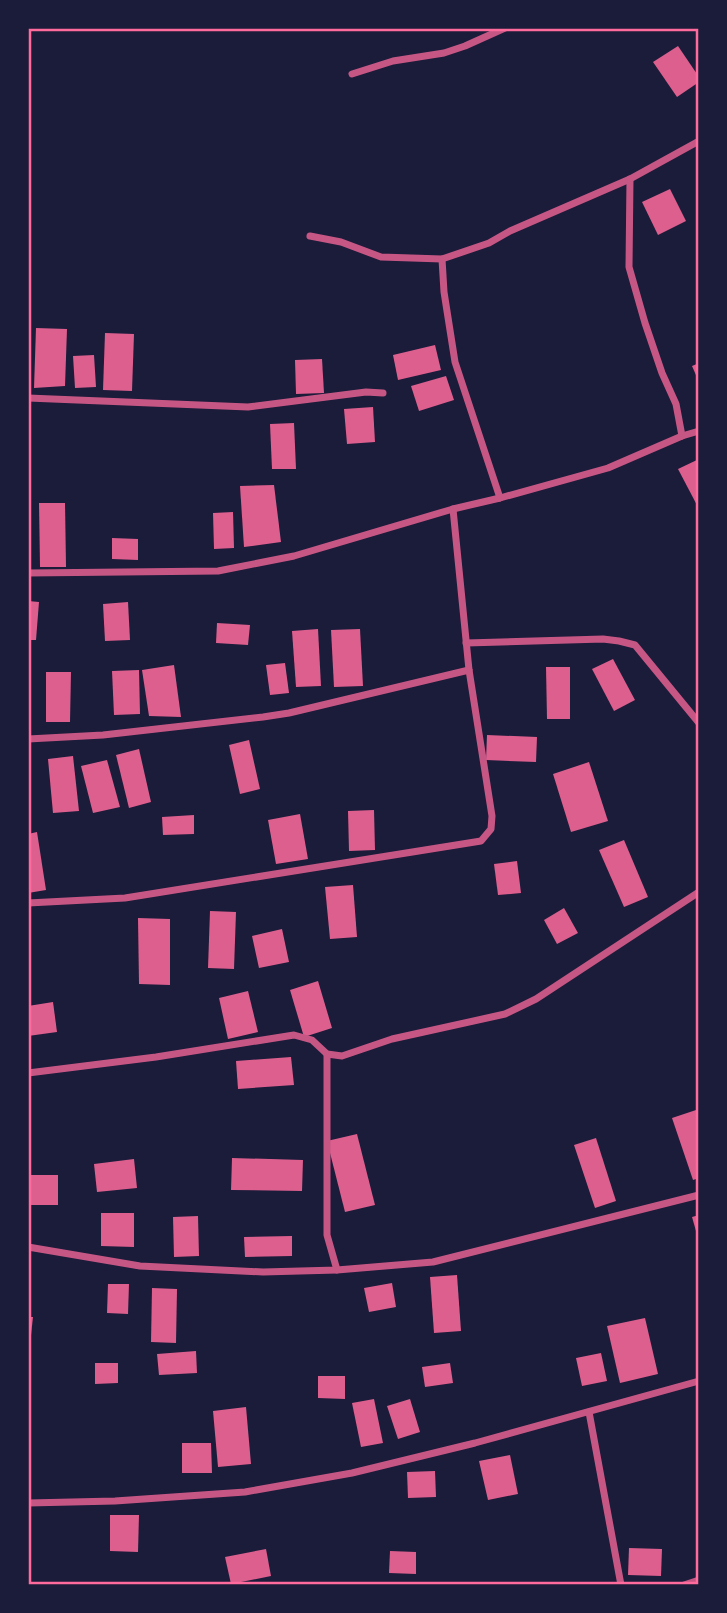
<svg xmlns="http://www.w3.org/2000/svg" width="727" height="1613" viewBox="0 0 727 1613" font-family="Roboto,sans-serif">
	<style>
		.building { fill: #dd5f8e }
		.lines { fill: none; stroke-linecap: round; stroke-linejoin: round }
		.minor { stroke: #c65784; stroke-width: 7 }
		.neatline { fill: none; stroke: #ff6b9d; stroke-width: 2.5 }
	</style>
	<rect width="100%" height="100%" fill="#1b1b3a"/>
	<g class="building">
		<polygon points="678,46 699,77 699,82 677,97 653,62"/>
		<polygon points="670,189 686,221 658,235 642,202"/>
		<polygon points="36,328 67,329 65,386 34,388"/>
		<polygon points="105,333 134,334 132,391 103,390"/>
		<polygon points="435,345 441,370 398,380 393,355"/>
		<polygon points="94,355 96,387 75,388 73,356"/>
		<polygon points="322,359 324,393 296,394 295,360"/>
		<polygon points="699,363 699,382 692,366"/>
		<polygon points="446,376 454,400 419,411 411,386"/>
		<polygon points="373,407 375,442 347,444 344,409"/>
		<polygon points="294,423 296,469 272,469 270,424"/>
		<polygon points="699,459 699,509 678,469"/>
		<polygon points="274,485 281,542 244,547 240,486"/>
		<polygon points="39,503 65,503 66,567 40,567"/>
		<polygon points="233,512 234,548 214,549 213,513"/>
		<polygon points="112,538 138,539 138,560 112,559"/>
		<polygon points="28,601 39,602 36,640 28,640"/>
		<polygon points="128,602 130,640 105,641 103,604"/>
		<polygon points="217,623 250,625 248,645 216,643"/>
		<polygon points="318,629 321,686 296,687 292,631"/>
		<polygon points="360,629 363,686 334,687 331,630"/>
		<polygon points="613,659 635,700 614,711 592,669"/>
		<polygon points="285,663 289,693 270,695 266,665"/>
		<polygon points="174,665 181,717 149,716 142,670"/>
		<polygon points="546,667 570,667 570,719 547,719"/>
		<polygon points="139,670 140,714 114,715 112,671"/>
		<polygon points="46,672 71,672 70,722 46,722"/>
		<polygon points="487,735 537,737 536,762 486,760"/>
		<polygon points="249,740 260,789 240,794 229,745"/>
		<polygon points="139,749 151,802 129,808 116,755"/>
		<polygon points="73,756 79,811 53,813 48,759"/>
		<polygon points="107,760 120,807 93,813 81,766"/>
		<polygon points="589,762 608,821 571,832 553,774"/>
		<polygon points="374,810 375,850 349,851 348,811"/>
		<polygon points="300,814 308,859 276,864 268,820"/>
		<polygon points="194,815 194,834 163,835 162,817"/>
		<polygon points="37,832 46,890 28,893 28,834"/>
		<polygon points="624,840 648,897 624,907 599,850"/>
		<polygon points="517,861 521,893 498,895 494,864"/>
		<polygon points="353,885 357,937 330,939 325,887"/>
		<polygon points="564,908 578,933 557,944 544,920"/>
		<polygon points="210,911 236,912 234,969 208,968"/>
		<polygon points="138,918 170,919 170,985 139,984"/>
		<polygon points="282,929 289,962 259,968 252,936"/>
		<polygon points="318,981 332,1028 304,1037 290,990"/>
		<polygon points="248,991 258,1032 228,1039 219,998"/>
		<polygon points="53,1002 57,1032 28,1036 28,1006"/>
		<polygon points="291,1057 294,1085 238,1089 236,1061"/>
		<polygon points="699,1109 699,1178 693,1180 672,1118"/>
		<polygon points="357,1134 375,1205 345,1212 327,1141"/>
		<polygon points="596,1138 616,1201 595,1208 574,1145"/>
		<polygon points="232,1158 303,1160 302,1191 231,1190"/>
		<polygon points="134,1159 137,1188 97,1192 94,1164"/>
		<rect x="28" y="1175" width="30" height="30"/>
		<polygon points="101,1213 134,1213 134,1247 101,1246"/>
		<polygon points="699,1215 699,1238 698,1238 692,1217"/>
		<polygon points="198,1216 199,1256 174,1257 173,1217"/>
		<polygon points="292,1236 292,1256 245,1257 244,1237"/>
		<polygon points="457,1275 461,1331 434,1333 430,1277"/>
		<polygon points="392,1283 396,1307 369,1312 364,1288"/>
		<polygon points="108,1284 129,1284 128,1314 107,1313"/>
		<polygon points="152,1288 177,1289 176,1343 151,1342"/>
		<polygon points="28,1317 33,1317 30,1344 28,1344"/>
		<polygon points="645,1318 658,1374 620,1383 607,1326"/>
		<polygon points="196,1351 197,1373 159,1375 157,1354"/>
		<polygon points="601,1353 607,1381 582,1386 576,1358"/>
		<polygon points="95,1363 118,1363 118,1383 95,1384"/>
		<polygon points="450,1363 453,1383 425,1387 422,1367"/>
		<polygon points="318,1376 345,1376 345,1399 318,1398"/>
		<polygon points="374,1399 383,1443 361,1447 352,1403"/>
		<polygon points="410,1399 420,1432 398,1439 387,1406"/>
		<polygon points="246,1407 251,1464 218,1467 213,1411"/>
		<polygon points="182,1443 211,1443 212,1473 182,1473"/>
		<polygon points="510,1455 518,1494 488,1500 479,1461"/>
		<polygon points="435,1471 436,1497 408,1498 407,1472"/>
		<polygon points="110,1515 139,1515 138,1552 110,1551"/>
		<polygon points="629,1548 662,1549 661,1576 628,1575"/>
		<polygon points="266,1549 271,1576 231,1584 225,1557"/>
		<polygon points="390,1551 416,1552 416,1574 389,1573"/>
	</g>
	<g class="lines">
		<g class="minor">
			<polyline points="352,74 393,61 444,53 465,46 505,28"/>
			<polyline points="630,179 629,267 645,323 662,373 676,404 682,436"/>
			<polyline points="310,236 341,242 381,257 442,259"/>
			<polyline points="28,398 248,407 366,392 383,393"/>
			<polyline points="500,498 455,362 444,292 442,259 489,243 510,231 630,179 699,141"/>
			<polyline points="28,573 218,571 294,556 453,509 500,498 608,468 682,436 699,431"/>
			<polyline points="466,643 603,639 619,641 635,645 699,723"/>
			<polyline points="28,739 103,735 263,717 289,713 469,670"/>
			<polyline points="28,903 125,898 481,841 491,829 492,816 469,670 453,509"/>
			<polyline points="327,1054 327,1235 337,1270"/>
			<polyline points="28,1073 156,1057 294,1035 312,1040 327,1054 342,1056 392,1039 505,1014 536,999 699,892"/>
			<polyline points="28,1247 140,1266 263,1272 337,1270 433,1262 699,1195"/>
			<polyline points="589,1412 621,1585"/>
			<polyline points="28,1503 115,1501 245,1492 352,1473 475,1443 699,1381"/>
			<polyline points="684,1585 699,1580"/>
		</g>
	</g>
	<rect width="727" height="1613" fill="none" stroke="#1b1b3a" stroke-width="60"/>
	<rect x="30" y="30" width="667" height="1553" class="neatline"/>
</svg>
